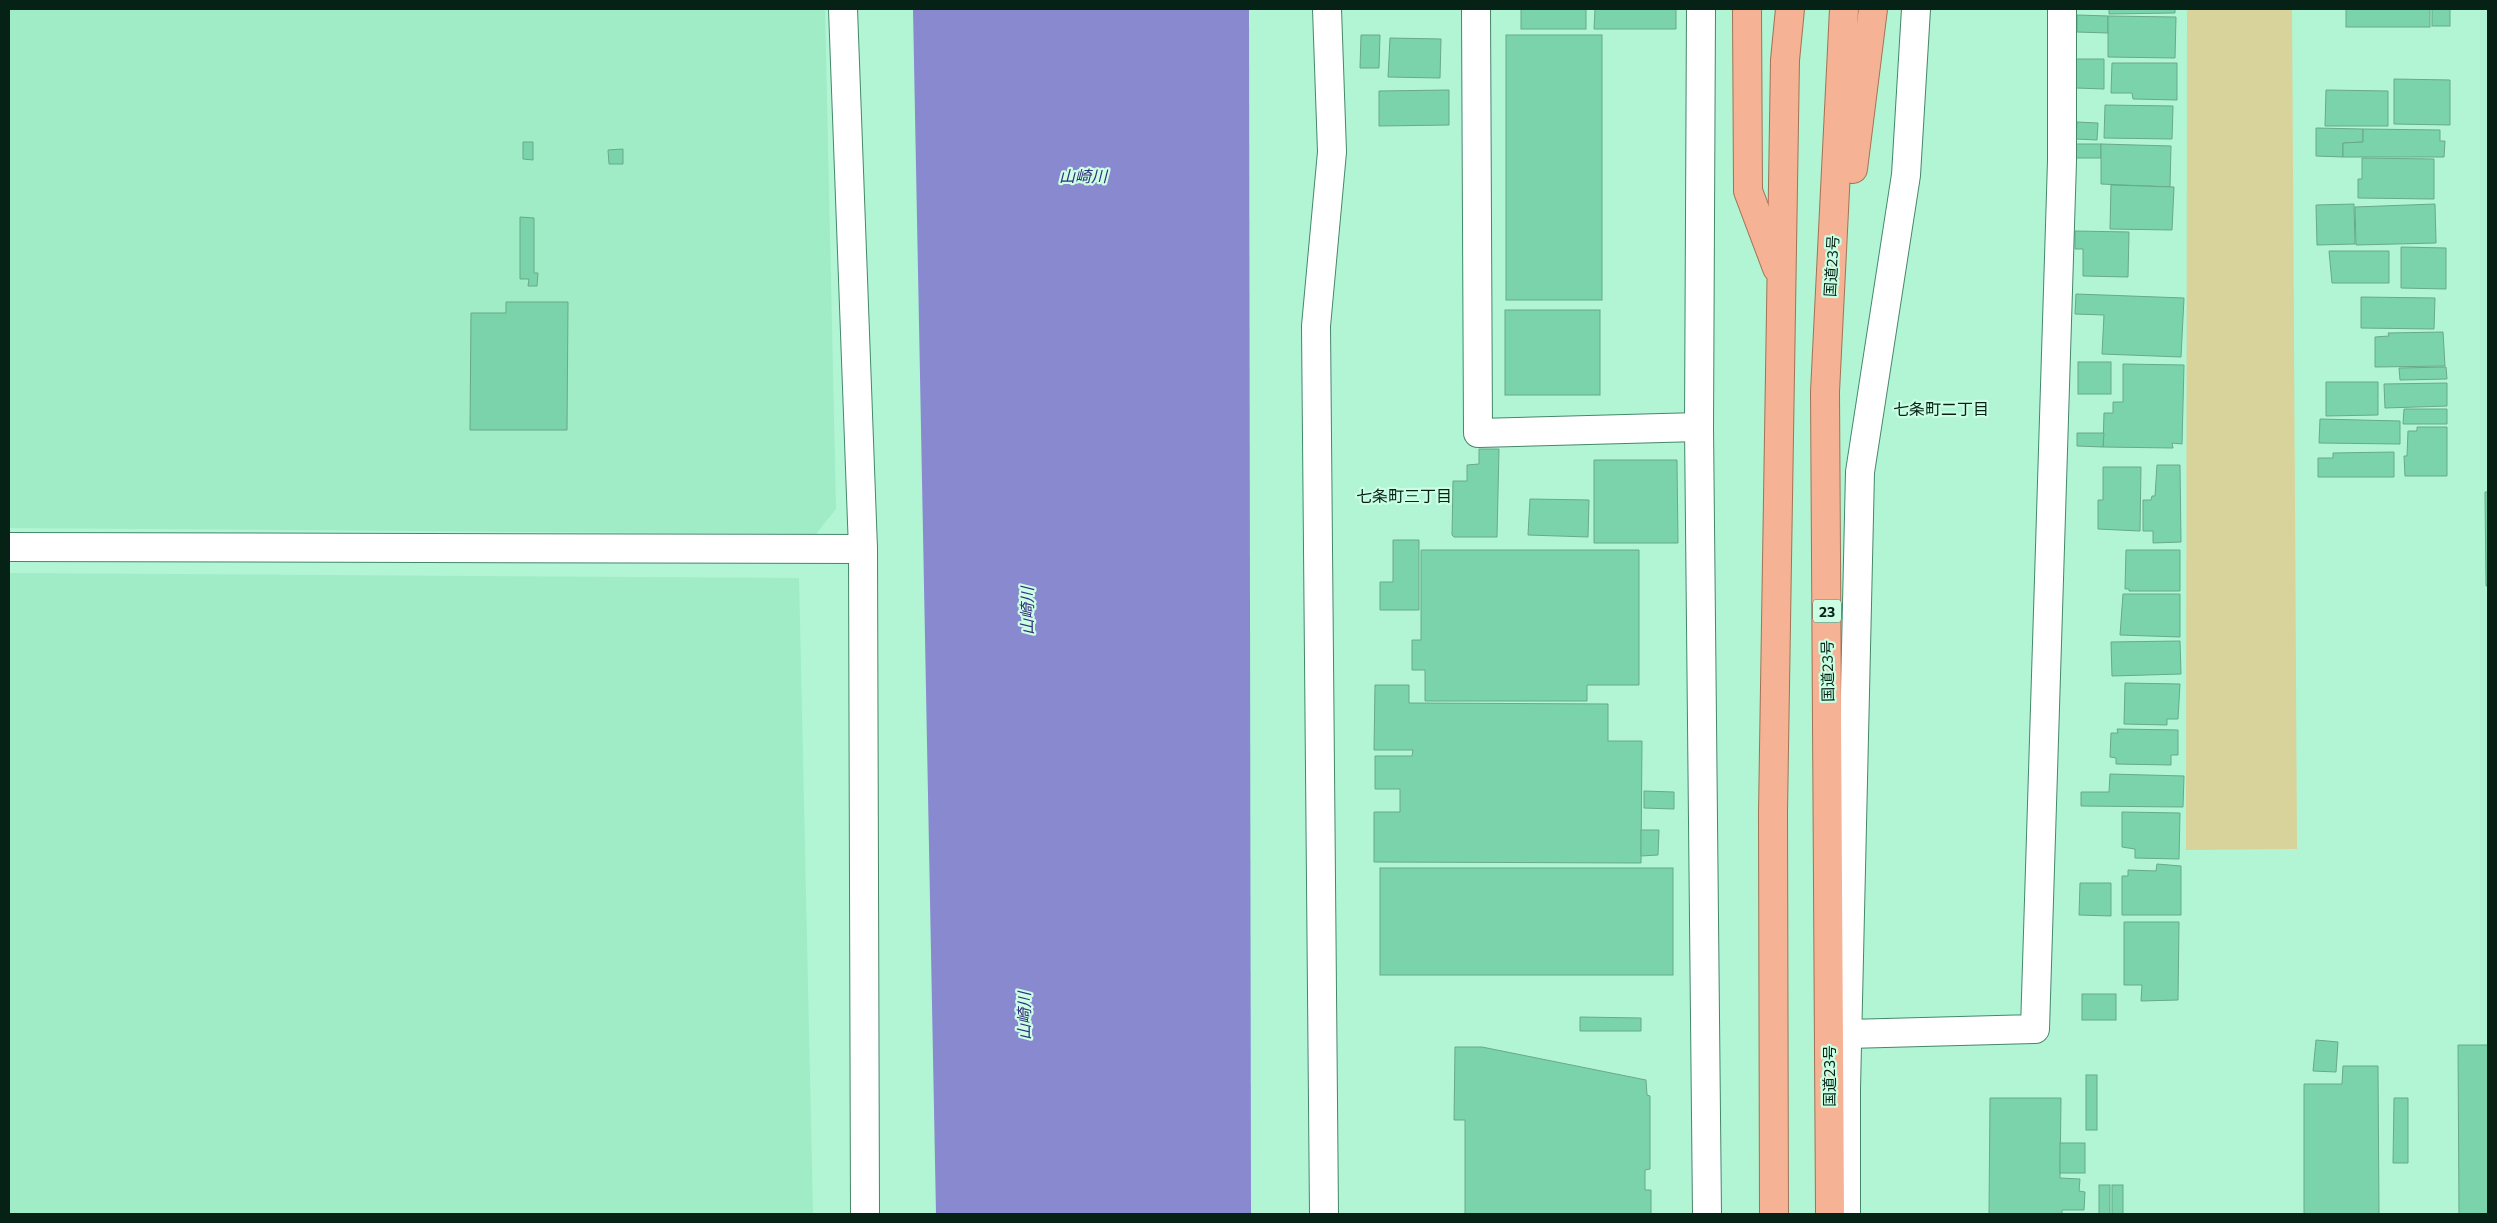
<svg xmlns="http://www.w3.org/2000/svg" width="2497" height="1223" viewBox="0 0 2497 1223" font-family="Commissioner,'Noto Sans JP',sans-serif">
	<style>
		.built { fill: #9fecc7 }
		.green { fill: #d8d29b }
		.water { fill: #8989d0 }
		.building { fill: #7bd3ab; stroke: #68a98a }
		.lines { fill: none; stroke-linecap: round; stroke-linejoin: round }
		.minor-casing { stroke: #46876a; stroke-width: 30 }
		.tertiary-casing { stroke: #46876a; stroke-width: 30 }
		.trunk-casing { stroke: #a17357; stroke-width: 30 }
		.minor { stroke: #fff; stroke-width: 28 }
		.tertiary { stroke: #fff; stroke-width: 28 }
		.trunk { stroke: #f6b294; stroke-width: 28 }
		.labels { text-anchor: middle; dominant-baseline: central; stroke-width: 4.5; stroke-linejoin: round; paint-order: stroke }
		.shield { fill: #caffe4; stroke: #416454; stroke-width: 1 }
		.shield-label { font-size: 14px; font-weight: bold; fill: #062216 }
		.street-label { font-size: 15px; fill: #062216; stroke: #caffe4 }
		.water-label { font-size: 16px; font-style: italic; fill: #352b7e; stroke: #caffe4 }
		.neighbourhood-label { font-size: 16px; fill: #062216; stroke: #caffe4 }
	</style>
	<rect width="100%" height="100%" fill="#b1f5d4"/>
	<g class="built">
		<polygon points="9,9 825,9 836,509 816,534 9,528"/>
		<polygon points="9,573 799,578 813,1214 9,1214"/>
	</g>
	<polygon class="green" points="2187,9 2292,9 2297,849 2186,850"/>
	<polygon class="water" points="913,9 1249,9 1251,1214 936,1214"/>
	<g class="building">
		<rect x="1521" y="9" width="65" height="20"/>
		<polygon points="1595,9 1676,9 1676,29 1594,29"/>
		<polygon points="2109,9 2175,9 2175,13 2109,14"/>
		<rect x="2346" y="9" width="84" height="18"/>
		<rect x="2432" y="9" width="18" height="17"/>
		<polygon points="2077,15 2108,16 2108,33 2077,32"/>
		<polygon points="2108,16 2176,17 2175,58 2108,57"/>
		<polygon points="1361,35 1380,35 1379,68 1360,68"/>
		<rect x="1506" y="35" width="96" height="265"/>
		<polygon points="1390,38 1441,39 1440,78 1388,77"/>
		<polygon points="2076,59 2104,59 2104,89 2076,88"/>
		<polygon points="2112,63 2177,63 2177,100 2133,99 2132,93 2111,93"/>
		<polygon points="2394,79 2450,80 2450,125 2394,124"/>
		<polygon points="1449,90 1449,125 1379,126 1379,91"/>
		<polygon points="2326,90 2388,91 2388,126 2325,126"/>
		<polygon points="2105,105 2173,106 2172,139 2104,138"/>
		<polygon points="2077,122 2098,123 2097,140 2076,139"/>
		<polygon points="2316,128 2363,129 2363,142 2343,143 2343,157 2316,156"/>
		<polygon points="2363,129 2440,130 2440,141 2445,141 2444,157 2343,157 2343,143 2363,142"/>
		<polygon points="523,142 533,142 533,160 523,159"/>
		<rect x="2076" y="144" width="25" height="14"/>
		<polygon points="2101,144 2171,146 2170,187 2101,184"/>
		<polygon points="623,149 623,164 609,164 608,150"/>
		<polygon points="2362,158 2434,159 2434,199 2358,198 2358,179 2362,179"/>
		<polygon points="2111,185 2174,187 2172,230 2110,229"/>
		<polygon points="2354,204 2355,244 2317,245 2316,205"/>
		<polygon points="2435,204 2436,243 2356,245 2355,207"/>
		<polygon points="520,217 534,218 534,273 538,273 537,286 528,286 529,279 520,279"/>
		<polygon points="2075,231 2129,232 2128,277 2083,276 2083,249 2075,249"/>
		<polygon points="2401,247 2446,248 2446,289 2401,288"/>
		<polygon points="2329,251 2389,251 2389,283 2332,283"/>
		<polygon points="2076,294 2184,298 2181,357 2102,354 2104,315 2075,314"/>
		<polygon points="2361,297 2435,298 2434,329 2361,328"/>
		<polygon points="506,302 568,302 567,430 470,430 471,313 506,313"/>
		<rect x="1505" y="310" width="95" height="85"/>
		<polygon points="2443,332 2445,366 2375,367 2375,337 2389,336 2388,333"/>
		<rect x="2078" y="362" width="33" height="32"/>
		<polygon points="2123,364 2184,365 2182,444 2172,443 2173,448 2103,447 2104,413 2113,413 2113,402 2123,402"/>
		<polygon points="2446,367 2447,379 2400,380 2399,368"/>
		<polygon points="2326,382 2378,382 2378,415 2326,416"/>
		<polygon points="2447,383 2447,406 2385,408 2384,384"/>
		<polygon points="2404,409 2447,409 2447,424 2403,424"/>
		<polygon points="2320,419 2400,421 2400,444 2319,443"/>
		<polygon points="2417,427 2447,427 2447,476 2405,476 2404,456 2407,456 2408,431 2417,431"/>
		<polygon points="2077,433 2104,433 2103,447 2077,446"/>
		<polygon points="1479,449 1499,449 1497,537 1454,537 1452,535 1453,481 1467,481 1467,465 1479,464"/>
		<polygon points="2394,452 2394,477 2318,477 2318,458 2333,458 2333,453"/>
		<polygon points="1594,460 1677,460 1678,543 1594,543"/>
		<polygon points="2157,465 2180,465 2181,542 2153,543 2153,531 2143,531 2143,500 2151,500 2152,496 2155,496"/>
		<polygon points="2103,467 2141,467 2140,531 2098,529 2098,500 2103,500"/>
		<polygon points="2485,492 2488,492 2488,586 2486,586"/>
		<polygon points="1530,499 1589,500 1588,537 1528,535"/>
		<polygon points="1393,540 1419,540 1419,610 1380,610 1380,582 1393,582"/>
		<polygon points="1421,550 1639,550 1639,685 1587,685 1587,701 1425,701 1425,670 1412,670 1412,640 1421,640"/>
		<polygon points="2126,550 2180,550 2180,591 2129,591 2129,589 2125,589"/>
		<polygon points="2123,594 2180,594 2180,637 2120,635"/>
		<polygon points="2180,641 2181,674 2112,676 2111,642"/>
		<polygon points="2125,683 2180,684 2178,719 2167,719 2167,725 2124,724"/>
		<polygon points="1375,685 1409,685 1409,703 1608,704 1608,741 1642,741 1641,863 1374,862 1374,812 1400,812 1400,789 1375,789 1375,756 1412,756 1413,750 1374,750"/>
		<polygon points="2117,729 2178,730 2178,755 2171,755 2171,765 2116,764 2116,758 2110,757 2111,733 2118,733"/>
		<polygon points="2110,774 2184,776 2183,807 2081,806 2081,792 2109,792"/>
		<polygon points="1644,791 1674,792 1674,809 1644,808"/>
		<polygon points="2122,812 2180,813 2179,859 2135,858 2135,849 2122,847"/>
		<polygon points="1641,830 1659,830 1658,855 1641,856"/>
		<polygon points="2157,864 2181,866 2181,915 2122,915 2122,876 2128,876 2128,870 2156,871"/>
		<rect x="1380" y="868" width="293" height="107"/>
		<polygon points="2080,883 2111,883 2111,916 2079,915"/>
		<polygon points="2124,922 2179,922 2178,1000 2141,1001 2142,985 2124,985"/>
		<rect x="2082" y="994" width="34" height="26"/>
		<polygon points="1580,1017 1641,1018 1641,1031 1580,1031"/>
		<polygon points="2316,1040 2338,1042 2336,1072 2313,1071"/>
		<polygon points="2458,1045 2488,1045 2488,1214 2459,1214"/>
		<polygon points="1455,1047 1482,1047 1646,1080 1647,1095 1650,1096 1650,1169 1645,1170 1645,1190 1651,1190 1651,1214 1465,1214 1465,1120 1454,1120"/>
		<polygon points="2343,1066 2378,1066 2379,1214 2304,1214 2304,1084 2342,1084"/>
		<rect x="2086" y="1075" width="11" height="55"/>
		<polygon points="1990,1098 2061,1098 2060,1178 2080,1179 2079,1191 2085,1192 2084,1210 2062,1210 2062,1214 1989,1214"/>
		<polygon points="2394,1098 2408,1098 2408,1163 2393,1163"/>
		<rect x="2060" y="1143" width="25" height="30"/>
		<rect x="2099" y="1185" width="11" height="29"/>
		<rect x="2112" y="1185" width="11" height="29"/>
	</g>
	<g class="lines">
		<defs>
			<g id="minor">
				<polyline points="843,9 863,549 865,1214"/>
				<polyline points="1476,9 1478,433 1699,427"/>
				<polyline points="1701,9 1699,427 1707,1214"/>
				<polyline points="9,547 863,549"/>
				<polyline points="1848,1034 2035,1029 2062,161 2062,9"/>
				<polyline points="1324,1214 1316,326 1332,152 1327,9"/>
			</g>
			<polyline id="tertiary" points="1846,1214 1846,1089 1860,472 1906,175 1916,9"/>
			<g id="trunk">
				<polyline points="1747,9 1748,191 1777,268"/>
				<polyline points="1853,169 1873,9"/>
				<polyline points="1774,1214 1773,812 1785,60 1790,9"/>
				<polyline points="1830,1214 1825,392 1844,9"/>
			</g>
		</defs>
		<use href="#minor" class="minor-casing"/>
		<use href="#tertiary" class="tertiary-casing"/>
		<use href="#trunk" class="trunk-casing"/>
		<use href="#minor" class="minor"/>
		<use href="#tertiary" class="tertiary"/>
		<use href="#trunk" class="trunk"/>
	</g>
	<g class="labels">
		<rect class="shield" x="1813" y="599.5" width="28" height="23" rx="4"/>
		<g class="shield-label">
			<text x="1827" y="611">23</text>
		</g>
		<g class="street-label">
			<text transform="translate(1831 266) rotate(-87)">国道23号</text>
			<text transform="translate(1827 671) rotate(-91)">国道23号</text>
			<text transform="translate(1829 1076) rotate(-90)">国道23号</text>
		</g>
		<g class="water-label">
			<text x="1083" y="175">山崎川</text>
			<text transform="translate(1026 611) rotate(-90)">山崎川</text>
			<text transform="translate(1023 1016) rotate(-90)">山崎川</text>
		</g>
		<g class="neighbourhood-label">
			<text x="1941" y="408">七条町二丁目</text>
			<text x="1404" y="495">七条町三丁目</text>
		</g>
	</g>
	<rect width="2497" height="1223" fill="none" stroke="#062216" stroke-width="20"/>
</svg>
